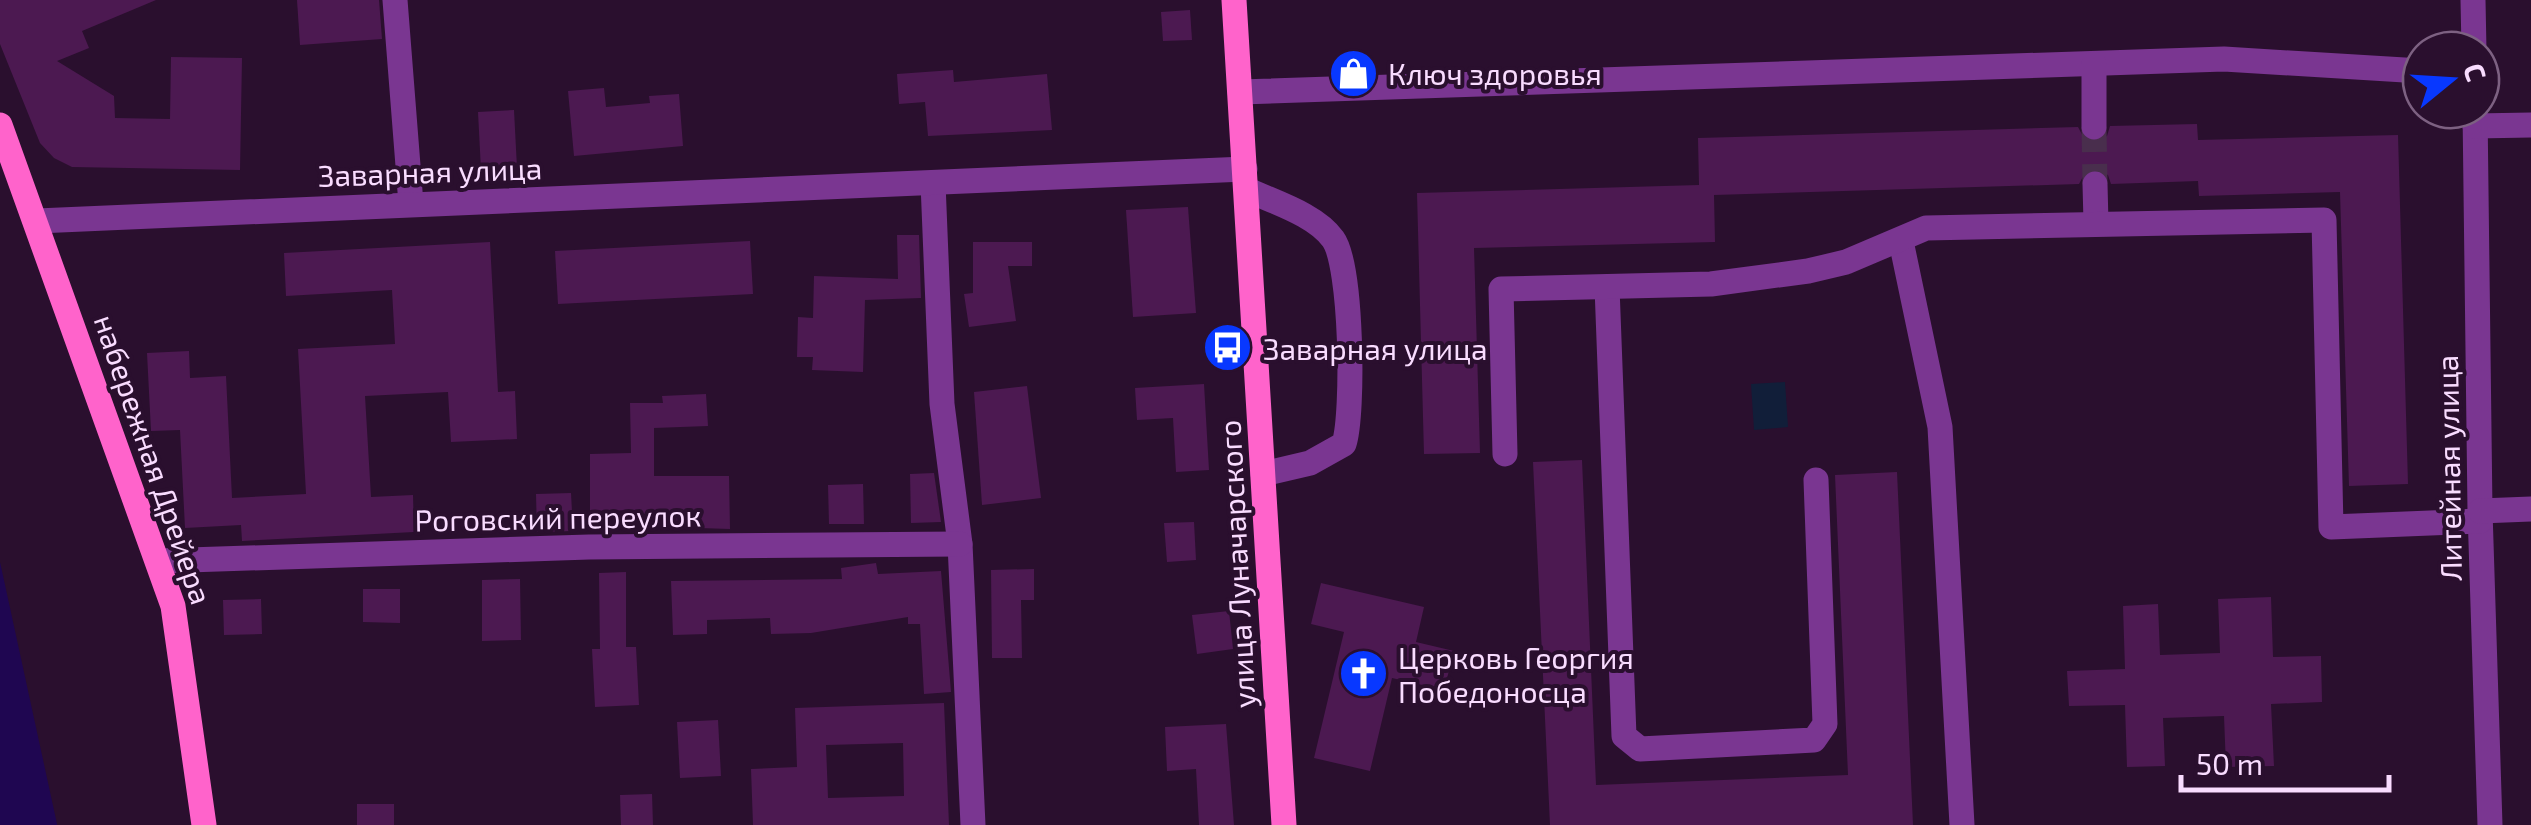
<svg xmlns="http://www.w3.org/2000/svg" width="2531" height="825" viewBox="0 0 2531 825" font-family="'Exo 2',sans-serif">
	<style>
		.green { fill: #111e39 }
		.water { fill: #1f0651 }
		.building { fill: #4c1951; fill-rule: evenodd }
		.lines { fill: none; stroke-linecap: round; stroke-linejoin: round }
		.minor-tunnel { stroke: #492e4d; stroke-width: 25; stroke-dasharray: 25 12; stroke-linecap: butt }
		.minor { stroke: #7a3691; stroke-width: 25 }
		.major { stroke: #ff63cb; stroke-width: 25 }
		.labels { text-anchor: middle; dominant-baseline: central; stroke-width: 8; stroke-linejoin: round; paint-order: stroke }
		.poi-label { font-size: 30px; fill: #f9dcff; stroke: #2a0f2e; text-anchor: start }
		.street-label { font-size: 30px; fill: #f9dcff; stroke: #2a0f2e }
	</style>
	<rect width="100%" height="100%" fill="#2a0f2e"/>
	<polygon class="green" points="1785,382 1788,427 1754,430 1751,384"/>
	<polygon class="water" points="0,562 57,824 57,825 0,825"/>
	<g class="building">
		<polygon points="0,0 156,0 82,31 89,48 57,61 114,96 115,118 170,119 171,57 242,58 240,170 72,167 54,158 40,143 0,44"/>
		<polygon points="297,0 379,0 382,39 300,45"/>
		<polygon points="1190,10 1192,40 1163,41 1161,12"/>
		<polygon points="953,70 954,82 1047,74 1052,130 928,136 925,102 899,104 897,74"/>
		<polygon points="604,88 606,107 650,103 649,96 679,94 683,146 574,156 568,91"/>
		<polygon points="514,110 517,168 481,170 478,112"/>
		<polygon points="2197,124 2198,140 2398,135 2408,484 2349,486 2340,192 2199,196 2198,181 2111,184 2108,175 2096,168 2086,171 2079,184 1714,195 1715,242 1474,248 1480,453 1424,454 1417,193 1699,185 1698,138 2078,127 2085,140 2095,143 2107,136 2110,126"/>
		<polygon points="1188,207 1196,313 1133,317 1126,210"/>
		<polygon points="897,235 919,235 921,298 865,300 863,372 812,370 813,357 797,357 798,317 813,318 814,276 898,279"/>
		<polygon points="750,241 753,294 558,304 555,251"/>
		<polygon points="490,242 498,392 515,391 517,439 451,442 448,392 365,396 371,497 413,495 414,532 242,541 241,525 185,528 180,430 151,431 147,353 189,351 190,378 226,376 232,498 306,494 298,349 395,344 392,290 286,296 284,253"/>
		<polygon points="973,242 1032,242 1032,266 1008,266 1016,321 969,327 964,294 973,293"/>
		<polygon points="1204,384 1209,470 1176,472 1173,418 1137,420 1135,388"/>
		<polygon points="1027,386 1041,498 982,505 974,392"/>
		<polygon points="706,394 708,426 654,428 654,476 729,476 730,529 639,526 638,510 590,511 590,454 631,453 630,403 663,403 662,396"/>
		<polygon points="1582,460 1596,785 1848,775 1835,475 1897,472 1913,825 1550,825 1533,462"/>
		<polygon points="934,473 941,522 911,523 910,474"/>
		<polygon points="863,484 864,524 829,524 828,485"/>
		<polygon points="571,493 573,531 537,532 536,494"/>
		<polygon points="1194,522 1196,560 1167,562 1164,523"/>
		<polygon points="876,563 878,574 941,571 951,692 924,694 920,624 908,624 908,617 811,633 771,634 770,618 707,620 707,634 673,635 671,581 842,579 841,568"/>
		<polygon points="1034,569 1034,600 1021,600 1022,658 992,658 991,570"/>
		<polygon points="626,572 626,647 636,647 639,705 595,707 592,649 600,649 599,573"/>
		<polygon points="520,579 521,640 482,641 482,580"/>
		<polygon points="1321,583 1424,607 1416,642 1454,651 1444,690 1392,678 1370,771 1314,758 1344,632 1311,624"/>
		<polygon points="363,589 400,589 400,623 363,622"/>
		<polygon points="2271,597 2273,657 2321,656 2322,702 2271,704 2274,766 2226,767 2224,716 2163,718 2165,766 2127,767 2125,705 2069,706 2067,671 2125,669 2123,606 2158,604 2160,655 2220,653 2218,599"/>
		<polygon points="261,599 262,634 224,635 223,600"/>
		<polygon points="1229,611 1233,649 1197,654 1192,615"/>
		<path d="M 944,703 L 949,825 L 753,825 L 751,769 L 797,767 L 795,708 ZM 903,743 L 904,796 L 828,798 L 826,745 Z"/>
		<polygon points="718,720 721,776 680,778 677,722"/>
		<polygon points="1226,724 1234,825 1199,825 1196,769 1167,771 1165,727"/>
		<polygon points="652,794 653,825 621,825 620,795"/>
		<rect x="357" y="804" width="37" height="21"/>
	</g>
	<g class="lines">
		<polyline class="minor-tunnel" points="2094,127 2095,184"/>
		<g class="minor">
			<polyline points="395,0 411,204"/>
			<polyline points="2473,0 2474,50"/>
			<polyline points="1240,92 2224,59 2421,71"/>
			<polyline points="2475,110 2480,511 2490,825"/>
			<polyline points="2475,126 2531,125"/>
			<polyline points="2094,127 2094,64"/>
			<polyline points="933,183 942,404 960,544 973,825"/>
			<polyline points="2095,184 2096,223"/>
			<path d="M 1246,189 C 1273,202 1315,214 1333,239 C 1352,265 1354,413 1344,444 L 1310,463 L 1263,474"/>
			<polyline points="37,221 1245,169"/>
			<polyline points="1901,241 1940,427 1962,825"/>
			<polyline points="1607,287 1624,736 1640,749 1814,740 1825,724 1816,480"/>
			<polyline points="1505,454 1501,289 1711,284 1808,271 1846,262 1926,228 2324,220 2331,527 2480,521"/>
			<polyline points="2480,511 2531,509"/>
			<polyline points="158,561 589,547 960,544"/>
		</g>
		<g class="major">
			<polyline points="1234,0 1284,825"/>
			<polyline points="0,125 173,606 204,825"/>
		</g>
	</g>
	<defs>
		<symbol id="shop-disc" viewBox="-11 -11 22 22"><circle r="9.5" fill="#0838ff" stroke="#2a0f2e"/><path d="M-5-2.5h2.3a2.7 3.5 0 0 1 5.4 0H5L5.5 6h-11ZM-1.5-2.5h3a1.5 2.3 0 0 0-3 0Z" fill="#fff"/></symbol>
		<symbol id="bus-disc" viewBox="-11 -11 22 22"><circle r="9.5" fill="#0838ff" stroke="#2a0f2e"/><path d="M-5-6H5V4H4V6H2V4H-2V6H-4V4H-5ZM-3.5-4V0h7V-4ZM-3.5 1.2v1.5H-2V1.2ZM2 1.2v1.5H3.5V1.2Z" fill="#fff"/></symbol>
		<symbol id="church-disc" viewBox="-11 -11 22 22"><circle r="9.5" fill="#0838ff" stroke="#2a0f2e"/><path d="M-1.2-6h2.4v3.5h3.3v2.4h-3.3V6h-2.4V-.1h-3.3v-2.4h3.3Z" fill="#fff"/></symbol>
	</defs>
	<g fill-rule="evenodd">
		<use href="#shop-disc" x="1326" y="46" width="55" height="55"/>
		<use href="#bus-disc" x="1200" y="320" width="55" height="55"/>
		<use href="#church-disc" x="1336" y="646" width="55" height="55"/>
	</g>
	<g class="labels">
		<g class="poi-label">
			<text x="1388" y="73">Ключ здоровья</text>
			<text x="1263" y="348">Заварная улица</text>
			<text x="1398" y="657">Церковь Георгия<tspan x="1398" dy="34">Победоносца</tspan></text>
		</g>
		<g class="street-label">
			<text transform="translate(430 171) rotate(-2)">Заварная улица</text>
			<text transform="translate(154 459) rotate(71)">набережная Дрейера</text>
			<text transform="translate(2448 468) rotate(-91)">Литейная улица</text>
			<text transform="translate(558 517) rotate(-1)">Роговский переулок</text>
			<text transform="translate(1236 564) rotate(-93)">улица Луначарского</text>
		</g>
	</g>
	<g transform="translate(2451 80) rotate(72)"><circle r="48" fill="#2a0f2e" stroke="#7d6182" stroke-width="2.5"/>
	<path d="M0-8L18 38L0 25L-18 38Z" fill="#0838ff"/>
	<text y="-15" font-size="28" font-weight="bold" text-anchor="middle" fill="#f9dcff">С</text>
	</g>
	<path d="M2181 775v15h208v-15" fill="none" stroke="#f9dcff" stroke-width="5"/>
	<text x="2196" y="775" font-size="30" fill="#f9dcff" stroke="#2a0f2e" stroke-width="8" paint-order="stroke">50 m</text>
</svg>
